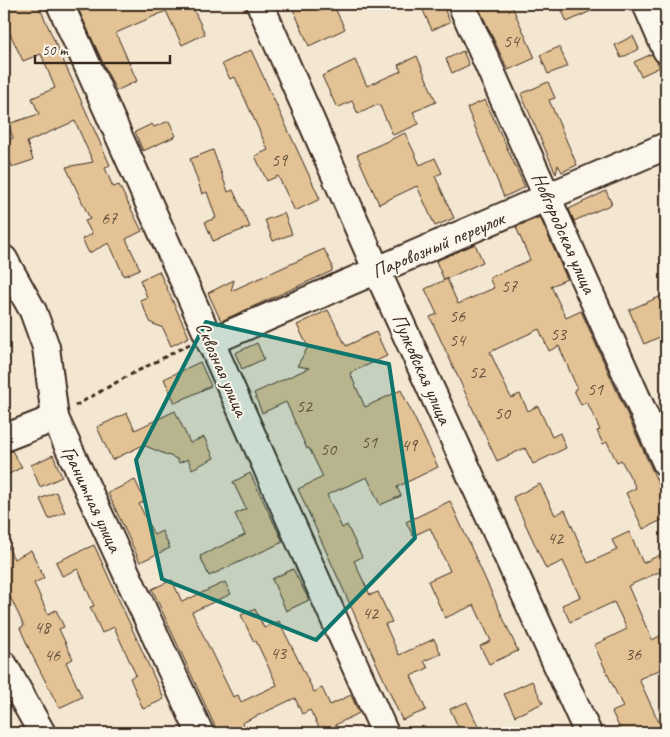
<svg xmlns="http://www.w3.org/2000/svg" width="670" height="737" viewBox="0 0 670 737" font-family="Caveat,sans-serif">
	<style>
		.building { fill: #e3c395; stroke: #3b2a1e }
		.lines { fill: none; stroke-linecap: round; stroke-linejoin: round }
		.minor-casing { stroke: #3b2a1e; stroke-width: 30 }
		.path { stroke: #3b2a1e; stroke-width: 3; stroke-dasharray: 5 4; stroke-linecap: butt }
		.minor { stroke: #fbf7ec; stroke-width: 26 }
		.marked { fill: #0f766e; fill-opacity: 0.2; stroke: #0f766e; stroke-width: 4; stroke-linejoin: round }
		.labels { text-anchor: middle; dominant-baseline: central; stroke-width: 4; stroke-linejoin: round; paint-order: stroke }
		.number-label { font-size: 18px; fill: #65503c }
		.street-label { font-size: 20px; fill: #3b2a1e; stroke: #fbf7ec }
	</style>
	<rect width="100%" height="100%" fill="#f4e7d2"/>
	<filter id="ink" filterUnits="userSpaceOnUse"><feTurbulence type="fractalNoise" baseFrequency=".02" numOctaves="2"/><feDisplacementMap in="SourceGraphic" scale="10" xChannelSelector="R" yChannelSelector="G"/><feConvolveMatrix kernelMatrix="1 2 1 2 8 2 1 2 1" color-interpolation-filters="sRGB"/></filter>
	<g filter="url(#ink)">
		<g class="building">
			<polygon points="4,4 38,4 110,165 105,168 113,187 119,185 142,231 126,239 140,269 124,276 109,243 89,253 82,239 92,234 85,221 90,219 66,167 93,162 75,121 27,142 33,160 12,167 4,142 13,138 8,124 39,114 32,98 55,88 41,54 23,61 4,21"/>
			<polygon points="76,4 191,4 205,34 182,45 166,11 116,33 137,81 116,91"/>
			<polygon points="291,4 333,4 345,29 309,46"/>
			<polygon points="420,4 442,4 450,22 432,30"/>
			<polygon points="477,4 511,4 535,58 508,70"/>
			<polygon points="559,4 606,4 567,22"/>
			<polygon points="633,36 639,49 621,58 615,45"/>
			<polygon points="559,47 568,66 548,74 540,55"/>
			<polygon points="251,50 320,199 295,211 278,176 267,181 255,156 268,150 235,77 230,79 222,64"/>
			<polygon points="463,51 469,65 452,73 446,59"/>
			<polygon points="652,54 660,67 641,76 634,62"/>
			<polygon points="417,56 436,102 413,112 419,124 393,135 379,104 358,114 352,101 337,108 322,76 355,60 367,86 401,71 398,65"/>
			<polygon points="548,82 555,98 549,100 577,165 562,172 558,165 556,174 521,94"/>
			<polygon points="485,100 525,187 504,197 467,108"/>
			<polygon points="169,121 176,136 143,151 135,132 152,124 154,127"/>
			<polygon points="405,133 420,165 435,158 442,173 435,176 454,218 435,226 417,186 379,204 357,155"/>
			<polygon points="213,150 228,192 233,190 250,227 213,241 205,222 216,218 207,192 202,194 190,159"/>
			<polygon points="606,191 612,204 574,221 569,209"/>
			<polygon points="284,213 292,234 273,241 265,220"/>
			<polygon points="540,217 567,279 551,286 566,318 581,311 666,501 666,518 643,529 626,493 636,488 621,460 617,462 607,442 603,444 597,431 600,430 587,402 581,405 574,390 577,388 559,346 549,351 539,329 490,352 511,398 520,394 528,411 538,406 552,437 560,433 566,448 533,464 525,448 497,461 430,317 437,314 425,289 447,279 458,304 494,288 489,278 530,260 516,227"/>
			<polygon points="475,244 483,262 444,280 436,261"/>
			<polygon points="324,249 332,265 332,271 221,321 208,293 234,280 231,291"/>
			<polygon points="159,271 189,337 171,346 163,328 151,323 140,300 147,297 140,280"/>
			<polygon points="666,294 666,334 644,344 629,310"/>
			<polygon points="328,310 346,346 376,332 387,356 350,373 365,407 401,390 438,467 397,487 401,496 380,505 367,477 327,495 342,528 347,525 362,557 354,561 370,595 378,592 392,622 385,624 399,655 434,639 441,654 424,661 428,668 411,676 426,710 402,720 298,489 323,477 309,448 307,449 286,402 262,413 254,393 309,368 297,366 308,347 297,325"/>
			<polygon points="257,343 264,359 242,369 235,353"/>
			<polygon points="200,362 211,386 175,403 164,379"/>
			<polygon points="175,411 190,443 204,437 214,458 192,469 188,459 179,463 177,459 143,445 112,460 97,427 127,413 135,430"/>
			<polygon points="12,451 22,467 4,477 4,453"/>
			<polygon points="53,455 62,477 40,487 31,465"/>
			<polygon points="250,473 283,542 209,576 200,556 245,535 235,514 246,509 233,482"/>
			<polygon points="135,480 145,501 139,504 154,535 162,531 170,548 140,562 108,493"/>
			<polygon points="540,484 555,515 565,510 588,563 617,550 612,540 629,532 643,563 666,552 666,569 628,586 652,640 666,633 666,667 639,679 661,727 656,729 658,733 622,733 612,712 623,707 594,645 627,629 614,602 570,622 562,605 580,597 563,561 546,569 513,497"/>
			<polygon points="56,492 65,512 49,519 40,499"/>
			<polygon points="450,501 518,651 489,664 480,646 491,641 474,605 445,618 428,581 450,571 430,528 413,536 406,522"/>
			<polygon points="4,539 14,559 31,550 44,578 34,583 48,614 56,610 64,627 59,629 73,659 66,662 82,697 59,708 30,651 20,628 24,626 4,584"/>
			<polygon points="94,545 164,699 143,709 130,678 136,675 114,627 102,633 90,607 94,606 78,569 62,576 56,562"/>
			<polygon points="293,569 309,600 286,611 272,579"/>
			<polygon points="172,580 182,602 225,582 231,594 192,612 233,697 238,695 241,702 277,685 256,641 254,642 241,615 255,609 264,628 279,621 314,692 322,688 330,705 351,695 359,713 335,725 340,733 322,733 310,710 302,714 295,698 242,723 247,733 218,733 152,589"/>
			<polygon points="532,681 543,703 515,716 504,694"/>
			<polygon points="467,702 479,728 461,733 450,709"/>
		</g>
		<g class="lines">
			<defs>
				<g id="minor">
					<polyline points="60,4 385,733"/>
					<polyline points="260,4 377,271 588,733"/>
					<polyline points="461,4 666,463"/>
					<polyline points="646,4 666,50"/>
					<polyline points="4,259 33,311 46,347 55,418 200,733"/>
					<polyline points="210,342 666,146"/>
					<polyline points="4,438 55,418"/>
					<polyline points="4,665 42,733"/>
				</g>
			</defs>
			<use href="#minor" class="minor-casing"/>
			<polyline class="path" points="75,406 124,378 190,344"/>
			<use href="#minor" class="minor"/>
		</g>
	</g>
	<path class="marked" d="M 206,322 L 389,364 L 415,538 L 316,640 L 162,579 L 136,460 Z"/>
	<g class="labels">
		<g class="number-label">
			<text x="511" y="41">54</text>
			<text x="279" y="160">59</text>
			<text x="109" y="218">67</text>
			<text x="509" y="286">57</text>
			<text x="457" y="316">56</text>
			<text x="558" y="334">53</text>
			<text x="457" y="340">54</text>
			<text x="477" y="372">52</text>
			<text x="595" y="389">51</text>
			<text x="304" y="406">52</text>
			<text x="502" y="413">50</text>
			<text x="369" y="442">51</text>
			<text x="409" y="445">49</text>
			<text x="328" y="449">50</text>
			<text x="555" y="538">42</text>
			<text x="370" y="613">42</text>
			<text x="42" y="627">48</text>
			<text x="278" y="653">43</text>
			<text x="633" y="654">36</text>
			<text x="52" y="655">46</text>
		</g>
		<g class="street-label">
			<text transform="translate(564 233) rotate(66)">Новгородская улица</text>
			<text transform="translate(438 245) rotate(-23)">Паровозный переулок</text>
			<text transform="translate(222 369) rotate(66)">Сквозная улица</text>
			<text transform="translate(422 369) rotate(66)">Пулковская улица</text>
			<text transform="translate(92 499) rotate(65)">Гранитная улица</text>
		</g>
	</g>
	<rect width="670" height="737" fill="none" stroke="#fbf7ec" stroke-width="20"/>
	<rect x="10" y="10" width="650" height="717" fill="none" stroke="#3b2a1e" stroke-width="2" filter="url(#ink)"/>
	<path d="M35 55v8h135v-8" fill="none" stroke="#3b2a1e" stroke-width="2.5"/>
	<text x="42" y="55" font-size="15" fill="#3b2a1e" stroke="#fbf7ec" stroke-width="4" paint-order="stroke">50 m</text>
</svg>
